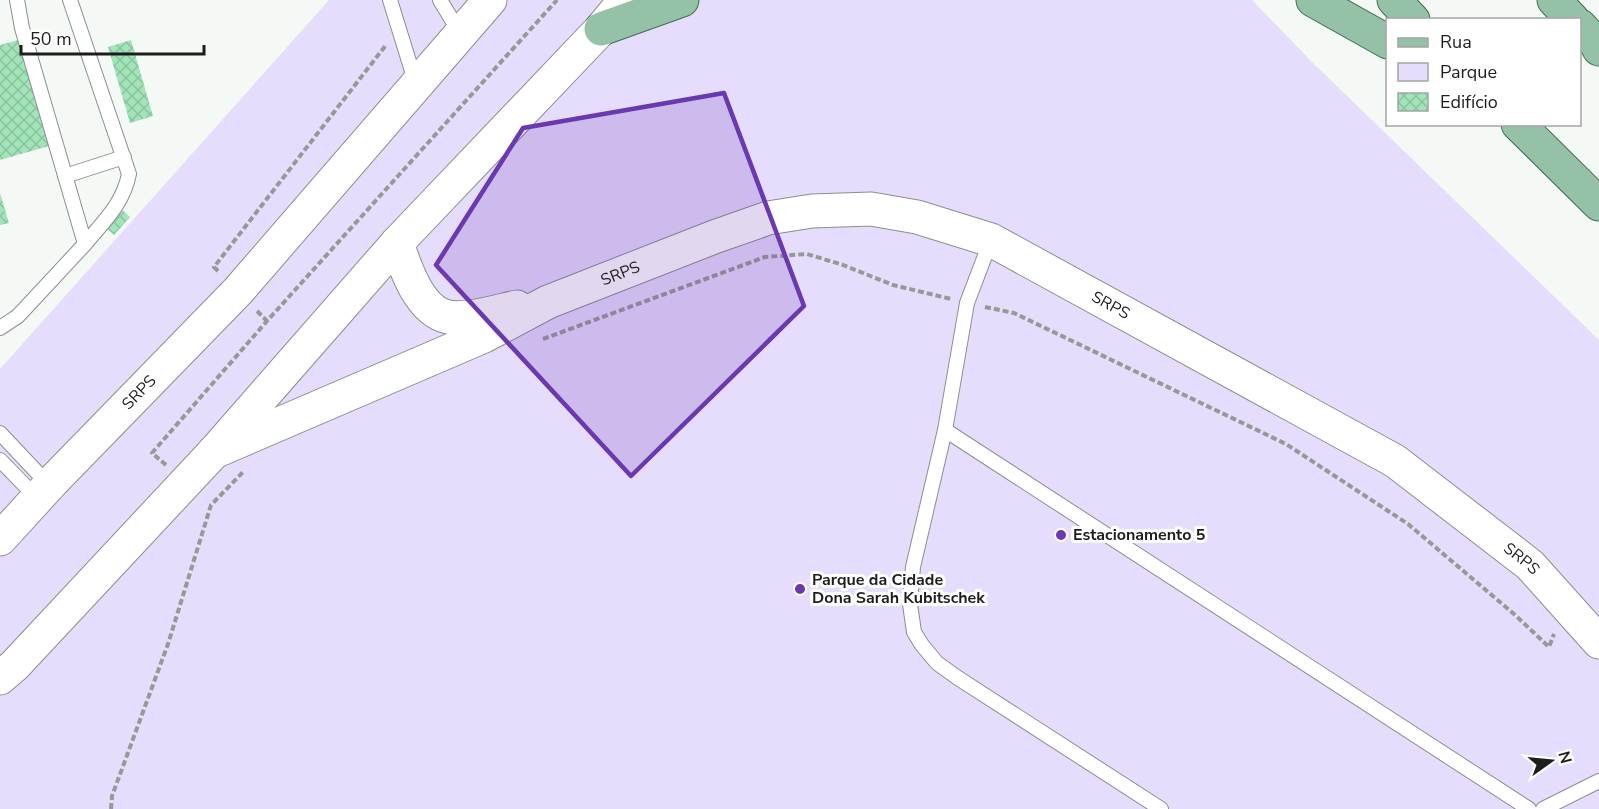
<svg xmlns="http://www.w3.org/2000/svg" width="1599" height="809" viewBox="0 0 1599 809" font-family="'Nunito Sans',sans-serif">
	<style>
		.green { fill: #e6ddfd }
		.building { fill: url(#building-cross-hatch) }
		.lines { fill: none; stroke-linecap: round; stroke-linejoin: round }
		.lane-casing { stroke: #8b8e8c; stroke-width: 16 }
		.secondary-casing { stroke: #8b8e8c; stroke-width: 35 }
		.primary-casing { stroke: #3d6d50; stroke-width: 35 }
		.path { stroke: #969996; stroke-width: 4; stroke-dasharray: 6 3; stroke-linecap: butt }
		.lane { stroke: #fff; stroke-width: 14 }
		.secondary { stroke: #fff; stroke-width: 33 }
		.primary { stroke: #95c1a7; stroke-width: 33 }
		.marked { fill: #6a38af; fill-opacity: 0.2; stroke: #6a38af; stroke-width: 4.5; stroke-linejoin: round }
		.poi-dot { fill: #6a38af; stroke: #fff; stroke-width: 2 }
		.labels { text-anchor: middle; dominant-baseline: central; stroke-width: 6; stroke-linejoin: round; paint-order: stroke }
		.street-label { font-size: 16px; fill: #1c1d1c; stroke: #fff }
		.poi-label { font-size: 16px; font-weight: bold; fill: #1c1d1c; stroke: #fff; text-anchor: start }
	</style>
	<defs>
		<pattern id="building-cross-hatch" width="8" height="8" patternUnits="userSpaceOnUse" patternTransform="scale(1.5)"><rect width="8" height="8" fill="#a2e4ba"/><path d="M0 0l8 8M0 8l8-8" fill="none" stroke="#8bc39f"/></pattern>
	</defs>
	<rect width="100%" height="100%" fill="#f5f9f6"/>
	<polygon class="green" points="329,0 1252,0 1313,63 1599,340 1599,809 0,809 0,369"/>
	<g class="building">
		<polygon points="18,40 49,146 0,160 0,45"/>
		<polygon points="131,40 153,116 130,123 108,47"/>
		<polygon points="0,193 9,223 0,225"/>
		<polygon points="119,207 130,217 114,235 104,226"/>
	</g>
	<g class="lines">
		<defs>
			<g id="lane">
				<path d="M 17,0 L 22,28 L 85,244 C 104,221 123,204 129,174 L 70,0"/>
				<polyline points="390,0 416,84"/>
				<polyline points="440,0 460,33"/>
				<polyline points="65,176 124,157"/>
				<polyline points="991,240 967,303 945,430 913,567 910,604 914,632 922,645 937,663 958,678 1161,809"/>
				<polyline points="0,328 18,316 85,244"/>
				<polyline points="945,430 1529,809"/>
				<polyline points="0,433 49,485"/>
				<polyline points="0,460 37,498"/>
				<polyline points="1543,809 1599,781"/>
			</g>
			<g id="secondary">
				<path d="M 397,243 C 405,267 419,311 448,317 C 466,321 498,311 517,307"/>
				<path id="s1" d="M 214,452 L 484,336 L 548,302 L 714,237 L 768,218 L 812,211 L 871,209 L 917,217 L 991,240 L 1395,461 L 1530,565 L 1599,642"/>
				<path id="s2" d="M 0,539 L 53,481 L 238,291 L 490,0"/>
				<polyline points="0,678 15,665 214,452 397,243 601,29 625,0"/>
			</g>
			<g id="primary">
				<polyline points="1313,0 1388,42"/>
				<polyline points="1394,0 1413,20"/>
				<polyline points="1554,0 1573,20"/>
				<polyline points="1580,26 1596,43 1599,49"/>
				<polyline points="601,29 682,0"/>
				<polyline points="1518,124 1599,204"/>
			</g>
		</defs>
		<use href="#lane" class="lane-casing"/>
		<use href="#secondary" class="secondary-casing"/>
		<use href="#primary" class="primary-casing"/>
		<g class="path">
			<polyline points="218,271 214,267 386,45"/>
			<polyline points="985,307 1014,313 1286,444 1408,524 1514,614 1549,647 1554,634"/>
			<polyline points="257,311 267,321"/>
			<polyline points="543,339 765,257 807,254 843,265 893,285 951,299"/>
			<polyline points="166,465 152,453 267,321 557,0"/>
			<polyline points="111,809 112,796 168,644 211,505 244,471"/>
		</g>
		<use href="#lane" class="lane"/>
		<use href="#secondary" class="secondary"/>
		<use href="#primary" class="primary"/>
	</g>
	<path class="marked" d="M 724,93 L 804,306 L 631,476 L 436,265 L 523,128 Z"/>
	<g class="poi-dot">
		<circle cx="1061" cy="535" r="6"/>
		<circle cx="800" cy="589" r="6"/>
	</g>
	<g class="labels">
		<g class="street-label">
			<text stroke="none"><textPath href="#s1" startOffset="444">SRPS</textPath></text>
			<text stroke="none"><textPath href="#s1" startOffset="966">SRPS</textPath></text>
			<text stroke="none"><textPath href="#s2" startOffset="202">SRPS</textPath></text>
			<text stroke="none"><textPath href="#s1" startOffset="1450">SRPS</textPath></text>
		</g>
		<g class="poi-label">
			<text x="1073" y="535">Estacionamento 5</text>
			<text x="812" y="580">Parque da Cidade<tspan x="812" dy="18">Dona Sarah Kubitschek</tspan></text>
		</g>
	</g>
	<rect x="1386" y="18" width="195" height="108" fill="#ffffff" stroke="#a4a5a4" stroke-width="1.5"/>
	<rect x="1398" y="38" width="30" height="9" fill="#95c1a7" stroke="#a4a5a4" stroke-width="1.5"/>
	<text x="1440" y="48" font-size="18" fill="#1c1d1c">Rua</text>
	<rect x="1398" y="63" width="30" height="18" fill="#e6ddfd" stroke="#a4a5a4" stroke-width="1.5"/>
	<text x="1440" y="78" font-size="18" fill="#1c1d1c">Parque</text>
	<rect x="1398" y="93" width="30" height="18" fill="url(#building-cross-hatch)" stroke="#a4a5a4" stroke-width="1.5"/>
	<text x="1440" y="108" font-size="18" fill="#1c1d1c">Edifício</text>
	<g transform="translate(1551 761) rotate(75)" stroke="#ffffff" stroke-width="4.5" paint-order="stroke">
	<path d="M0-4.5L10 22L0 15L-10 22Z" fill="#1c1d1c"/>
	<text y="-9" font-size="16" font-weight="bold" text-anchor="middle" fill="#1c1d1c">N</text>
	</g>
	<path d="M21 45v9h183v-9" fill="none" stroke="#1c1d1c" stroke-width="3"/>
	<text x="30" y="45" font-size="18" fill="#1c1d1c" stroke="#ffffff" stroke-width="4.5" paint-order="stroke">50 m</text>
</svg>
